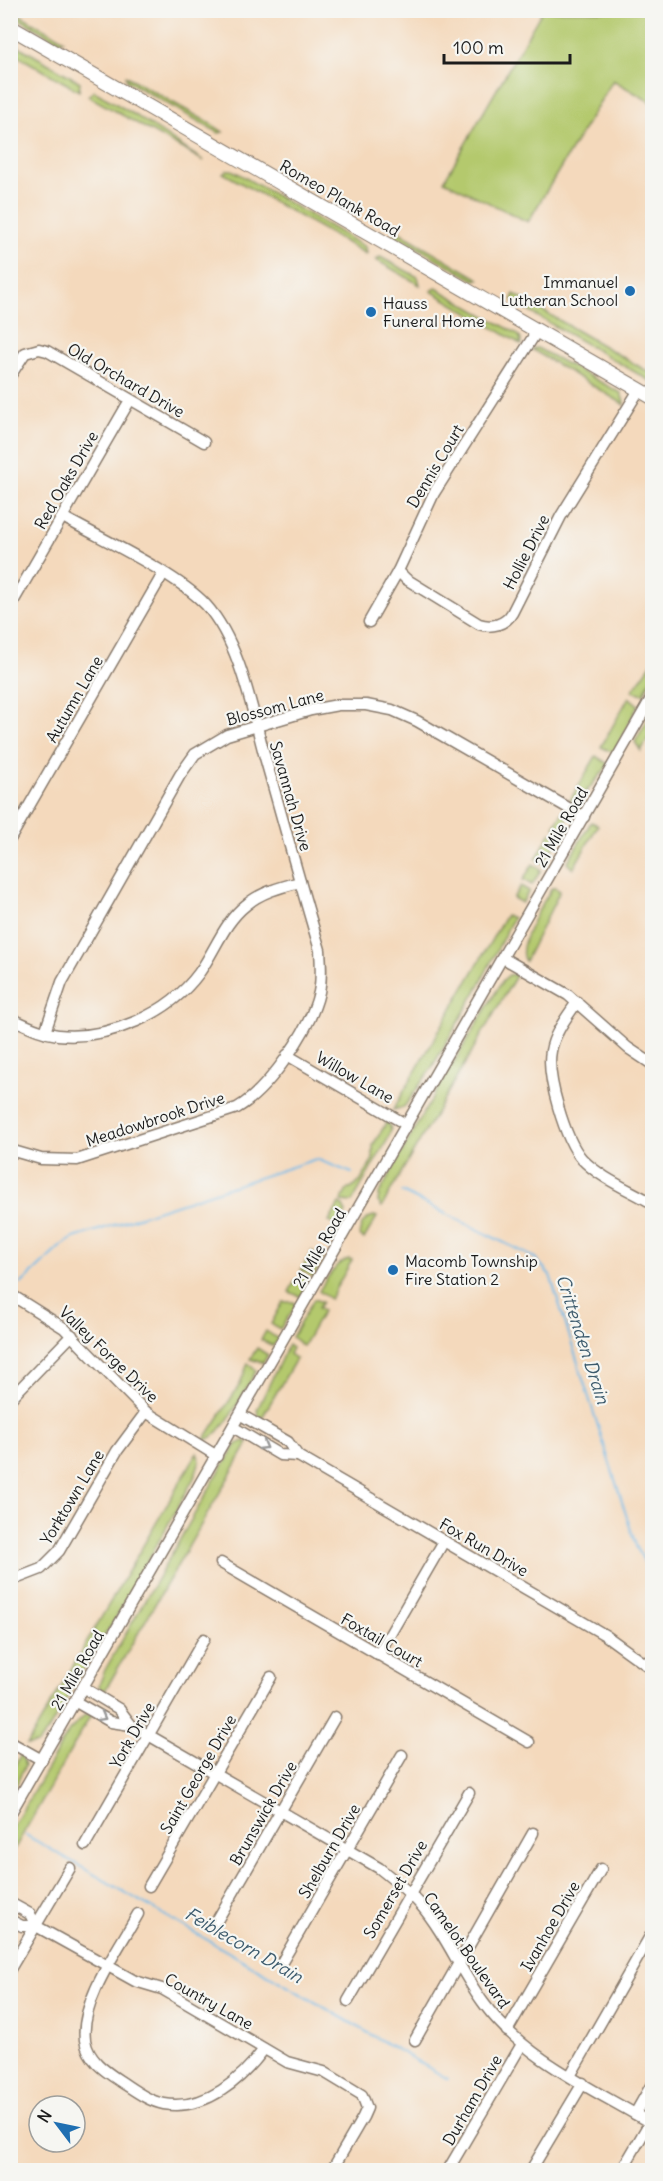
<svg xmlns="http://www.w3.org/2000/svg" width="663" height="2181" viewBox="0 0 663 2181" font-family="Delius,sans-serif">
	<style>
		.green { fill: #b4c96d; stroke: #687244; stroke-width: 1.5 }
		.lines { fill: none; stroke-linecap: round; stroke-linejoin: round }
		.stream { stroke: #6eb9e7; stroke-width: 2 }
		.minor-casing { stroke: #887a6c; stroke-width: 13 }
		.major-casing { stroke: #887a6c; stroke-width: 16 }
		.minor { stroke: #fff; stroke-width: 10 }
		.major { stroke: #fff; stroke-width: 14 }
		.oneway { stroke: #999 }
		.poi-dot { fill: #1f6fb2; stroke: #f6f6f2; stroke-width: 2 }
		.labels { text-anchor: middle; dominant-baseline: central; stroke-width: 4.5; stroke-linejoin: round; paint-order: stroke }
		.street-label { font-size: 16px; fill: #1c1c1c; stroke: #f6f6f2 }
		.poi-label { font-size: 16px; fill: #1c1c1c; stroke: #f6f6f2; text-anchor: start }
		.water-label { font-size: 18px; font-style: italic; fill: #3d5b6d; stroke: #f6f6f2 }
	</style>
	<rect width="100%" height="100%" fill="#f6f6f2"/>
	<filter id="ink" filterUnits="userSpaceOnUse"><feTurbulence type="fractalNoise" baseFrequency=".0167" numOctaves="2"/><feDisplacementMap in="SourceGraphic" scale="12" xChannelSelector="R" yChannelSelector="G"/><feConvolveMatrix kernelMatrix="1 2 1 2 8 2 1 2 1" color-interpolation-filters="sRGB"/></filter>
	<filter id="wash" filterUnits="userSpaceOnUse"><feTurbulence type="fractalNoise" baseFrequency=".008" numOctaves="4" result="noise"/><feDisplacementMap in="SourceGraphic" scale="24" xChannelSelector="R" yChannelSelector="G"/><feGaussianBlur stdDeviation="1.35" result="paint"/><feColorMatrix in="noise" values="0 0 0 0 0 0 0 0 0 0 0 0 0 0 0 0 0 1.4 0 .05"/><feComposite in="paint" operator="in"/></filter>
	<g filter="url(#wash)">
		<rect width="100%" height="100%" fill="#f4d9bc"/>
		<g class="green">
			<polygon points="11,10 13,11 64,40 59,42 11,14"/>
			<polygon points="542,11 652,11 652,103 613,80 528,222 444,181"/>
			<polygon points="11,42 80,82 79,91 11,52"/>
			<polygon points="126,76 211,124 223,132 219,133 127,81"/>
			<polygon points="94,91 135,115 204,161 88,96"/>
			<polygon points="227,170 232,170 365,247 366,254 223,173"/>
			<polygon points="394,229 479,279 474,280 395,235"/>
			<polygon points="380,257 418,277 420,285 376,260"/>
			<polygon points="436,288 516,333 520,337 522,345 431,291"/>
			<polygon points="514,294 652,374 652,382 516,304 512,299"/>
			<polygon points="537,348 621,393 625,405 531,349"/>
			<polygon points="652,663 652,676 644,694 632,691"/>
			<polygon points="629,697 638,705 614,753 601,747"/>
			<polygon points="651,714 652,732 641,751 635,742"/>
			<polygon points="596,756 608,764 606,768 580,799 569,802"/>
			<polygon points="563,811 567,820 563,831 554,827"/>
			<polygon points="591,822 598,825 573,869 567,863"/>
			<polygon points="551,832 559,837 544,864 536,859"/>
			<polygon points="533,864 541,870 532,885 523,880"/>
			<polygon points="521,886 529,891 522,903 513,898"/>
			<path d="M 555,888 L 560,891 L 525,961 C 514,947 543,903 552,888 Z"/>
			<polygon points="506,915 513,918 478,988 431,1069 404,1107 393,1110"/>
			<polygon points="517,974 391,1190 382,1207 378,1202 379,1194 424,1112 503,980 509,975"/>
			<polygon points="388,1120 391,1130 388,1139 352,1202 341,1201 347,1190 360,1182 373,1159 373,1145"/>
			<polygon points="339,1204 343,1206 346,1213 340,1223 335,1225 329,1222"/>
			<path d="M 374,1216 L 377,1217 L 364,1239 L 360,1235 C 359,1226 365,1218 374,1216 Z"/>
			<polygon points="312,1251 323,1259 313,1277 301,1270"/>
			<path d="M 349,1259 L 352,1260 L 330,1299 L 319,1291 C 325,1280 337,1262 349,1259 Z"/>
			<polygon points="301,1277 309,1284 301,1297 289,1292 296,1279 299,1281"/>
			<polygon points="314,1299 322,1302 318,1308 323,1311 303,1346 292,1337"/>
			<polygon points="283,1302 294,1302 296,1306 280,1329 271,1324"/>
			<polygon points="266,1331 278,1339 273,1346 261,1340"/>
			<polygon points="288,1345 292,1348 289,1354 296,1359 260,1421 257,1410"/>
			<polygon points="257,1348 268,1355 263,1363 250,1359"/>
			<path d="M 248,1363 L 256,1371 C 247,1386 222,1440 204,1440 L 239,1386 Z"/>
			<polygon points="244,1441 248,1442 245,1449 103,1694 99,1685 105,1670 217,1475 237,1444"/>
			<polygon points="197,1453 200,1461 194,1478 113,1623 96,1647 48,1731 37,1744 27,1745"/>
			<polygon points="85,1715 91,1715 11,1855 11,1830 69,1731"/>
			<polygon points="21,1754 25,1765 11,1797 11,1773"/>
		</g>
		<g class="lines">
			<g class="stream">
				<polyline points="402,1192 535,1258 550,1275 636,1546 645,1563 652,1569"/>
				<polyline points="21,1284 62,1245 74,1238 316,1159 352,1173"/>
				<polyline points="26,1835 448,2079"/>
			</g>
		</g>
	</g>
	<g filter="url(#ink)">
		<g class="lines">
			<defs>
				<g id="minor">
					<polyline points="10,376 25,353 39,349 47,351 204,442"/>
					<path d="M 398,571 L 406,579 L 479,624 C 491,628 505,625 512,613 L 561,516 L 639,390"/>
					<polyline points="10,607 130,400"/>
					<polyline points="369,622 398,571 434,493 537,331"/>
					<polyline points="10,839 163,574"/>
					<polyline points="503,958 568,995 628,1048 652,1064"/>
					<path d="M 577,1002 C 567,1017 554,1033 551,1051 C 546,1076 565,1140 582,1159 C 600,1178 630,1190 652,1203"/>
					<path d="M 10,1018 C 26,1025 41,1033 58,1035 C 109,1040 169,1014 199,973 C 215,951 224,922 246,905 C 261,892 281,887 300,882"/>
					<polyline points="45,1032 62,982 180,775 195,754 227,735 311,710 338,705 366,705 392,710 417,721 584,817"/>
					<polyline points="287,1055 407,1125"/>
					<path d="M 10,1150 L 41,1159 L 77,1160 L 237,1108 C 269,1089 311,1029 319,992 C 322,978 321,964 320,950 C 301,887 284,824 266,761 C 252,711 241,644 206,605 C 176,573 103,540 63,517"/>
					<polyline points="10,1294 64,1328 146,1412 217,1456"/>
					<polyline points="10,1399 72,1335"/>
					<polyline points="241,1415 288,1442 298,1456 605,1635 652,1669"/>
					<polyline points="233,1427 280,1455 298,1456"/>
					<polyline points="221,1563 529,1742"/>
					<polyline points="10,1581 41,1569 59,1551 117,1451 146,1412"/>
					<polyline points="378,1655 444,1541"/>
					<path d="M 84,1688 L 119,1709 L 131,1725 L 379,1868 C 393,1879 408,1891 420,1904 C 446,1934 461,1973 485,2005 C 526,2060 594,2089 652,2124"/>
					<polyline points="76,1702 111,1722 131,1725"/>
					<polyline points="10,1742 42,1760"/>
					<polyline points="10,1814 652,697"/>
					<polyline points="85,1845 204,1639"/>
					<polyline points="149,1886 271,1677"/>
					<polyline points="10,1903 30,1914 36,1926"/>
					<path d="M 138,1914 C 119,1948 80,2001 85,2040 C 88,2060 105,2071 120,2081 C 134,2090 148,2101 164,2104 C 206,2111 242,2079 264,2049"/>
					<polyline points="10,1920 22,1926 36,1926 135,1981 162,1989 287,2062 324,2072 362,2095 367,2108 363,2117 332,2170"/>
					<polyline points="215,1924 335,1717"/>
					<polyline points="282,1962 402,1755"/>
					<polyline points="10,1969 70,1868"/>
					<polyline points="348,2001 469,1793"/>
					<polyline points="507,2031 601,1869"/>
					<polyline points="415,2040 533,1833"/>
					<polyline points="570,2076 652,1933"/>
					<polyline points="635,2114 652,2084"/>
					<polyline points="448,2170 522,2044"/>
					<polyline points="531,2170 583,2083"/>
					<polyline points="622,2170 650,2122"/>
				</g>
				<polyline id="major" points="10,27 652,397"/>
			</defs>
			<use href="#minor" class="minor-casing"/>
			<use href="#major" class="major-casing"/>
			<use href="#minor" class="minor"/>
			<use href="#major" class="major"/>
		</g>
		<defs><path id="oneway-chevron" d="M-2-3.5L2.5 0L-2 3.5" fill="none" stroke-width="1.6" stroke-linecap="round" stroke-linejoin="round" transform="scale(1.5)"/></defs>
		<g class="oneway">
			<use href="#oneway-chevron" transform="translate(264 1446) rotate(30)"/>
			<use href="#oneway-chevron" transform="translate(102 1717) rotate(29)"/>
		</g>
	</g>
	<g class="poi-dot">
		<circle cx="630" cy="291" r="6"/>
		<circle cx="371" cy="312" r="6"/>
		<circle cx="393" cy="1270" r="6"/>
	</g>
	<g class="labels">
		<g class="street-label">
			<text transform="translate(340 198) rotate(30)">Romeo Plank Road</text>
			<text transform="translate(126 380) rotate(30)">Old Orchard Drive</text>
			<text transform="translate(435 466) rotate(-59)">Dennis Court</text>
			<text transform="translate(66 480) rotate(-60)">Red Oaks Drive</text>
			<text transform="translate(526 552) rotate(-63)">Hollie Drive</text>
			<text transform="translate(74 699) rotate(-60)">Autumn Lane</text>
			<text transform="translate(275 707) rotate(-15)">Blossom Lane</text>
			<text transform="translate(291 796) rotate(74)">Savannah Drive</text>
			<text transform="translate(561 827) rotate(-60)">21 Mile Road</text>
			<text transform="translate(355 1077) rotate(30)">Willow Lane</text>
			<text transform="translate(155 1119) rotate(-18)">Meadowbrook Drive</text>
			<text transform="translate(319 1248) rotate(-60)">21 Mile Road</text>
			<text transform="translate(109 1354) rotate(44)">Valley Forge Drive</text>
			<text transform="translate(72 1497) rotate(-59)">Yorktown Lane</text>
			<text transform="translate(484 1547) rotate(30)">Fox Run Drive</text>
			<text transform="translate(382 1640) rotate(30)">Foxtail Court</text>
			<text transform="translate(77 1670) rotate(-60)">21 Mile Road</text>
			<text transform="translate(132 1735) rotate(-60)">York Drive</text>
			<text transform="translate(198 1774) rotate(-60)">Saint George Drive</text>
			<text transform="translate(263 1813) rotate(-60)">Brunswick Drive</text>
			<text transform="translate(329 1851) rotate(-60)">Shelburn Drive</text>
			<text transform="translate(395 1889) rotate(-60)">Somerset Drive</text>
			<text transform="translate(550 1926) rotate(-60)">Ivanhoe Drive</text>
			<text transform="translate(467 1950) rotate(55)">Camelot Boulevard</text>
			<text transform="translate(209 2001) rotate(29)">Country Lane</text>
			<text transform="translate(472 2100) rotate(-60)">Durham Drive</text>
		</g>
		<g class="poi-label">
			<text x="618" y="282" text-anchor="end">Immanuel<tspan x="618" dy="18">Lutheran School</tspan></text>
			<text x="383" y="303">Hauss<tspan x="383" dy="18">Funeral Home</tspan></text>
			<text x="405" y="1261">Macomb Township<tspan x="405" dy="18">Fire Station 2</tspan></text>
		</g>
		<g class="water-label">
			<text transform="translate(583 1339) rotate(72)">Crittenden Drain</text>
			<text transform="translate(244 1945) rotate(30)">Feiblecorn Drain</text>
		</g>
	</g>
	<rect width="663" height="2181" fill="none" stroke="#f6f6f2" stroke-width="36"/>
	<g transform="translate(57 2124) rotate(302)"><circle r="28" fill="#f6f6f2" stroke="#9f9f9c" stroke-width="1.5"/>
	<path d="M0-4.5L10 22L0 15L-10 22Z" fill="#1f6fb2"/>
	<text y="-9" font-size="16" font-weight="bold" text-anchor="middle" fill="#1c1c1c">N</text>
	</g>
	<path d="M444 54v9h126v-9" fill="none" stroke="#1c1c1c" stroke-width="3"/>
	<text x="453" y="54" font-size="18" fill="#1c1c1c" stroke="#f6f6f2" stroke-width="4.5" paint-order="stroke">100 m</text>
</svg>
